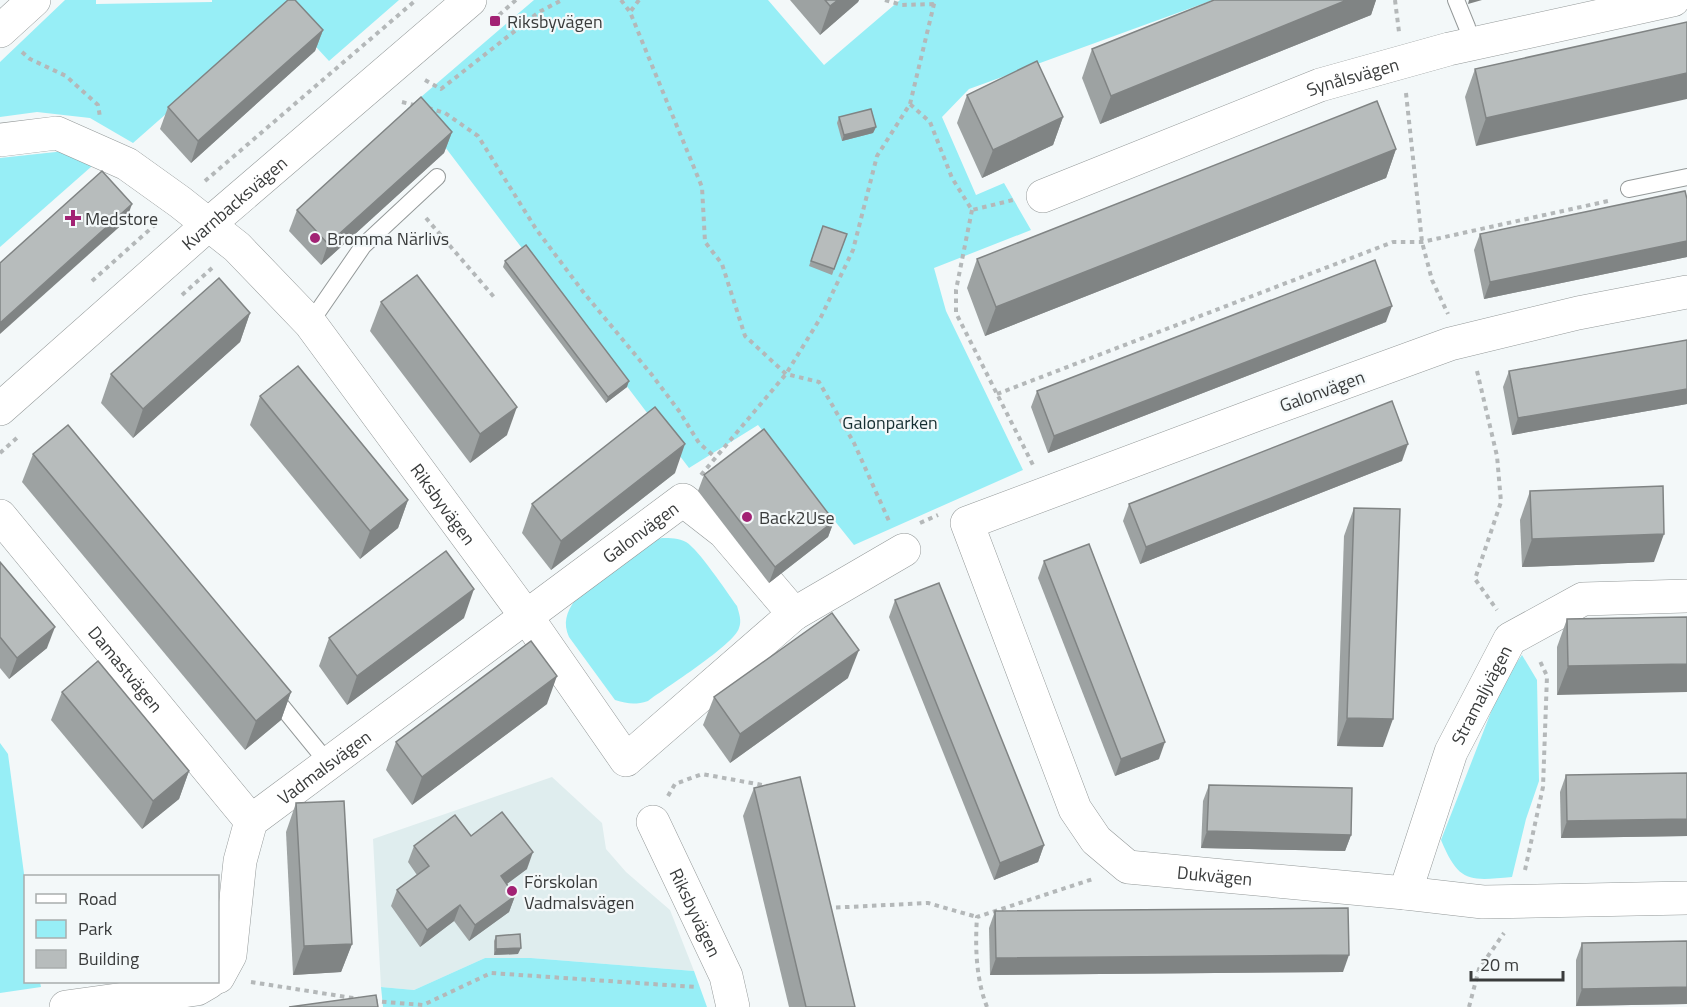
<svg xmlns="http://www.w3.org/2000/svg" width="1687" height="1007" viewBox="0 0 1687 1007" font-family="'Titillium Web',sans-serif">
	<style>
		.built { fill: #dfedee }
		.green { fill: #97eef6 }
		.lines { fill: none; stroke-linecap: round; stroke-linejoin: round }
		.lane-casing { stroke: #949999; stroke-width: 18 }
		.street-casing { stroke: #949999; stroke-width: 34 }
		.secondary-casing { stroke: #949999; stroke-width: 34 }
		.path { stroke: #b4b8b9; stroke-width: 4; stroke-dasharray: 4.5 4.5; stroke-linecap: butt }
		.lane { stroke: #fff; stroke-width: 16 }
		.street { stroke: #fff; stroke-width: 33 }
		.secondary { stroke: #fff; stroke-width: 33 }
		.wall { fill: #9da2a2 }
		.shaded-wall { fill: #808484 }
		.building { fill: #b7bcbc; stroke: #808484; stroke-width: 1.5 }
		.poi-dot { fill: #a22274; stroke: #f3f8f9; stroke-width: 2 }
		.labels { text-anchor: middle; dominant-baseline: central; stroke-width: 4.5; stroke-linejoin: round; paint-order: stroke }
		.poi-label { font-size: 18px; fill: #3a3c3c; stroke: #f3f8f9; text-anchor: start }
		.street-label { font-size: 18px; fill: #3a3c3c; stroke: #f3f8f9 }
		.park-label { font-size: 18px; fill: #162f32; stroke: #f3f8f9 }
	</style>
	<rect width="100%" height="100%" fill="#f3f8f9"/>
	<polygon class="built" points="552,777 602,823 606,849 626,872 670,910 694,971 531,958 485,958 414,990 381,987 373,839"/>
	<g class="green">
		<polygon points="65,0 96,0 96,4 212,2 212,0 399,0 329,61 283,11 133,143 90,118 37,112 0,117 0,62"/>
		<polygon points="534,0 768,0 824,65 900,0 1213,0 969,89 942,117 976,195 1004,183 1031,230 934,268 946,311 1023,470 854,545 758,425 689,468 420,114 407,109"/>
		<polygon points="65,151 92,166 0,247 0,158"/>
		<path d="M 662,538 C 670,538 679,538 686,542 C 699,550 726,591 737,606 C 739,613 742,621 739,628 C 734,645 665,688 648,701 C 635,705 628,704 615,700 L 569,637 C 563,623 566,613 575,600 L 650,541 Z"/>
		<path d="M 1522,655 L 1537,680 L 1539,781 L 1526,819 L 1512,877 C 1469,881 1459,883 1441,840 L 1502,684 Z"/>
		<polygon points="0,743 8,754 25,881 26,982 40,982 41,987 0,993"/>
		<polygon points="485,958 531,958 694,971 707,1007 383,1007 381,987 414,990"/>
	</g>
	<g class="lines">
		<defs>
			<g id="lane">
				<polyline points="1456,0 1467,27 1471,44"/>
				<polyline points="1629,189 1687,177"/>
				<polyline points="310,323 363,246 437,177"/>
				<polyline points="270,692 328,763"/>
			</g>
			<g id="street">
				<polyline points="0,31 34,0"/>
				<path id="s1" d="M 0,140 L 57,133 L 127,164 L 180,202 L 237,247 L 310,323 L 526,616 L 626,760 L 794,614"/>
				<path id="s2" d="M 1043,196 L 1320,85 L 1449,49 L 1673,0"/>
				<path id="s3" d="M 1687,292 L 1578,313 L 1450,344 L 1258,414 L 967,523 L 1075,809 L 1096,840 L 1128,867 L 1405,893 L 1483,902 L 1687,898"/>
				<path id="s4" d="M 0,516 L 251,821"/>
				<path id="s5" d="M 653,822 L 726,976 L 733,1007"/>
				<path id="s6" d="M 1405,893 L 1451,752 L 1510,639 L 1583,599 L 1687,596"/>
				<path id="s7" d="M 218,977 L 230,955 L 240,861 L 251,821 L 683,500 L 724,532 L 794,614 L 904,550"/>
				<polyline points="66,1007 197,989 209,982"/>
			</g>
			<g id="secondary">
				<path id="s8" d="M 0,409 L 209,224 L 470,0"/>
			</g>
		</defs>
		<use href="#lane" class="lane-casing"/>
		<use href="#street" class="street-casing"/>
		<use href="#secondary" class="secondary-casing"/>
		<g class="path">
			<polyline points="621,0 630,12"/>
			<polyline points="639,0 630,12 702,187 705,242 722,264 745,336 786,374 819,382 854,443 889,521"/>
			<polyline points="885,0 902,5 934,4"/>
			<polyline points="1395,0 1399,32"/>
			<polyline points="499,15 516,0"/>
			<polyline points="22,52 30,59 66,76 98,105 100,117"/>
			<polyline points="425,80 441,89 539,12 562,0"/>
			<polyline points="1406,93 1422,242 1432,280 1448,314"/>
			<polyline points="402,102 418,106"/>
			<polyline points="910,104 934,4 936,0"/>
			<polyline points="428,108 445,113 478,136 536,229 584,293 652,375 679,411 699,443 715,457"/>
			<polyline points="205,181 416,0"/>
			<polyline points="972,210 956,290 956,313 1033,465"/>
			<polyline points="426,218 494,297"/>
			<polyline points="92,281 156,224"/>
			<polyline points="182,295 212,268"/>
			<polyline points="1477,371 1497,456 1501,502 1475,579 1497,610"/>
			<polyline points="997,394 1393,242 1422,242 1608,201"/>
			<polyline points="0,453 18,437"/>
			<polyline points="701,475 786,374 821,317 853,250 877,156 910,104 930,122 952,178 972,210 1013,200"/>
			<polyline points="920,523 938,515"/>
			<polyline points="668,796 675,784 702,774 768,786"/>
			<polyline points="1525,870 1543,787 1547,676 1539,659"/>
			<polyline points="827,908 928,903 977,917"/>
			<polyline points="251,982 359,999"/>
			<polyline points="373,1001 423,1005 491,973 696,987"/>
			<path d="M 987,1007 C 976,979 975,947 977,917 L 1093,879"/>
			<polyline points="1469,1007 1479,969 1504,933"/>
		</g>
		<use href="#lane" class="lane"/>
		<use href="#street" class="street"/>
		<use href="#secondary" class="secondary"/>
	</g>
	<g class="wall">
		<polygon points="790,0 859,0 858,2 820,35"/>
		<polygon points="1214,0 1376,0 1371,15 1100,124 1082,78 1092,49"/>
		<polygon points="1687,22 1476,146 1465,97 1475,69"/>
		<polygon points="323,30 315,51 191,163 160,129 168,107"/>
		<polygon points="967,95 1063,117 1053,145 982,178 957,123"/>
		<polygon points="839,117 876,127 873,133 842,141 837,123"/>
		<polygon points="452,132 444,153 321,265 289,231 297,210"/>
		<polygon points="1396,149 1386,178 985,336 967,288 977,259"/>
		<polygon points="1687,199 1687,257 1484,299 1474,250 1480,234"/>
		<polygon points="823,226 847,234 832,275 809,266"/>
		<polygon points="505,261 627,387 606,403 503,267"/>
		<polygon points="381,302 507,435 470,463 370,331"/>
		<polygon points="250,313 240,342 133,438 101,403 111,374"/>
		<polygon points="1386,322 1048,453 1031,407 1037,391"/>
		<polygon points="1687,340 1687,404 1512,435 1503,387 1509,371"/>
		<polygon points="260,396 408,500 398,528 360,559 250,425"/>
		<polygon points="33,454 291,692 281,720 245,750 22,482"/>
		<polygon points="1402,461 1140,564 1123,521 1129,504"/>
		<polygon points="675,473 551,570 522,533 532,504"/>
		<polygon points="704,475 834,521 828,537 769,583 698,491"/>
		<polygon points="1530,491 1654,562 1522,567 1520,520"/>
		<polygon points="1354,508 1383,747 1337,746 1344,536"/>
		<polygon points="1044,561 1159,759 1115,776 1038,578"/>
		<polygon points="0,562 47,648 9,679 0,668"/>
		<polygon points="895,600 1044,845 1038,862 994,880 889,617"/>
		<polygon points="1687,617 1557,695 1557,647 1567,619"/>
		<polygon points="464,618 347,705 319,666 329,638"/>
		<polygon points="848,678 730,763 703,725 714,697"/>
		<polygon points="62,692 189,771 179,799 142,829 51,720"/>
		<polygon points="547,704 412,805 386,770 396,742"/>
		<polygon points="1687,773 1687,836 1561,838 1560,792 1566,775"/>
		<polygon points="1209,785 1351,835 1345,851 1201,848 1203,801"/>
		<polygon points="754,788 855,1007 789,1007 743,816"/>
		<polygon points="296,803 352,944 341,972 293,975 286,832"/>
		<polygon points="471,836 527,869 506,884 515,896 509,912 469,941 454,921 420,947 391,906 397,890 417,875 408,862 414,846"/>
		<polygon points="995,911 1343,972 990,975 989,928"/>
		<polygon points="496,936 518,954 494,955 494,941"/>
		<polygon points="1687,941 1687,1004 1576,1006 1576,960 1582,943"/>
	</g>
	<g class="shaded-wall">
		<polygon points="838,0 859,0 858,2 820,35 830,6"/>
		<polygon points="1347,0 1376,0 1371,15 1100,124 1111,96"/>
		<polygon points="1469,0 1482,0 1468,4"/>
		<polygon points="323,30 315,51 191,163 198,141"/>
		<polygon points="1687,73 1687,99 1476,146 1486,118"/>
		<polygon points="1063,117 1053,145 982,178 993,150"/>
		<polygon points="876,127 873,133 842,141 844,135"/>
		<polygon points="452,132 444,153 321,265 328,244"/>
		<polygon points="1396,149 1386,178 985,336 996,307"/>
		<polygon points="132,204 126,221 0,334 0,323"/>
		<polygon points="1687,241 1687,257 1484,299 1490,282"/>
		<polygon points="1392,306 1386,322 1048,453 1054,436"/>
		<polygon points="250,313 240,342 133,438 143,409"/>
		<polygon points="629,381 627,387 606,403 608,397"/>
		<polygon points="1687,389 1687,404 1512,435 1518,418"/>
		<polygon points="517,407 507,435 470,463 480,434"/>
		<polygon points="685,444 675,473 551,570 561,541"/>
		<polygon points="1408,444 1402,461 1140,564 1146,547"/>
		<polygon points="408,500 398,528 360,559 370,531"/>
		<polygon points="834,521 828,537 769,583 775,567"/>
		<polygon points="1664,534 1654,562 1522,567 1532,539"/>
		<polygon points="474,589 464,618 347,705 357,676"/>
		<polygon points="55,627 47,648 9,679 17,658"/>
		<polygon points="859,650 848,678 730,763 740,734"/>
		<polygon points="1687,664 1687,692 1557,695 1568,666"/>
		<polygon points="557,676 547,704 412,805 422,777"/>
		<polygon points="291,692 281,720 245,750 256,721"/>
		<polygon points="1347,718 1393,719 1383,747 1337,746"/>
		<polygon points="1165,742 1159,759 1115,776 1121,759"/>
		<polygon points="189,771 179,799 142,829 153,801"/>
		<polygon points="1687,819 1687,836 1561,838 1567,821"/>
		<polygon points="1207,831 1351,835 1345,851 1201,848"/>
		<polygon points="1044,845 1038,862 994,880 1000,863"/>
		<polygon points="533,852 527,869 495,893 501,876"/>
		<polygon points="515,896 509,912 469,941 475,925"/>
		<polygon points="460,905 454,921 420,947 427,930"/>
		<polygon points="352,944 341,972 293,975 304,946"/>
		<polygon points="521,948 518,954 494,955 496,949"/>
		<polygon points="1349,955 1343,972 990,975 996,958"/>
		<polygon points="49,981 62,981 48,983"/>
		<polygon points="1687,987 1687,1004 1576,1006 1582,989"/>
	</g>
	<g class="building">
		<polygon points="288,0 295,0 323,30 198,141 168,107"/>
		<polygon points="825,0 838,0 830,6"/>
		<polygon points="1214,0 1347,0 1111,96 1092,49"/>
		<polygon points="1687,22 1687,73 1486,118 1475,69"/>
		<polygon points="1037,61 1063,117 993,150 967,95"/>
		<polygon points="421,97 452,132 328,244 297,210"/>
		<polygon points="1377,101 1396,149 996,307 977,259"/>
		<polygon points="871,109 876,127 844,135 839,117"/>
		<polygon points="102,171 132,204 0,323 0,263"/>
		<polygon points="1685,191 1687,199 1687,241 1490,282 1480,234"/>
		<polygon points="823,226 847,234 834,269 811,261"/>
		<polygon points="526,245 629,381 608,397 505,261"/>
		<polygon points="1375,260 1392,306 1054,436 1037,391"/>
		<polygon points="417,275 517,407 480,434 381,302"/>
		<polygon points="219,278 250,313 143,409 111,374"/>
		<polygon points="1687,340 1687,389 1518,418 1509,371"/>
		<polygon points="298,366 408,500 370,531 260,396"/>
		<polygon points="1392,401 1408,444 1146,547 1129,504"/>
		<polygon points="655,407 685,444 561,541 532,504"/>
		<polygon points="68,425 291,692 256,721 33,454"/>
		<polygon points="764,429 834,521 775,567 704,475"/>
		<polygon points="1663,486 1664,534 1532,539 1530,491"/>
		<polygon points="1354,508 1400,509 1393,719 1347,718"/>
		<polygon points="1089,544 1165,742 1121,759 1044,561"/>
		<polygon points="446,551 474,589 357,676 329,638"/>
		<polygon points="0,562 55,627 17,658 0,637"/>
		<polygon points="939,583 1044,845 1000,863 895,600"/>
		<polygon points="832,613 859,650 740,734 714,697"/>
		<polygon points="1687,617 1687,664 1568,666 1567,619"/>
		<polygon points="531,641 557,676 422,777 396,742"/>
		<polygon points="98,661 189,771 153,801 62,692"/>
		<polygon points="1687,773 1687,819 1567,821 1566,775"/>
		<polygon points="800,777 855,1007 806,1007 754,788"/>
		<polygon points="1209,785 1352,788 1351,835 1207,831"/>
		<polygon points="344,801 352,944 304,946 296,803"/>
		<polygon points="502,812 533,852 501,876 515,896 475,925 460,905 427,930 397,890 429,866 414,846 455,815 471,836"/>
		<polygon points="1348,908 1349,955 996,958 995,911"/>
		<polygon points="520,934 521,948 496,949 496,936"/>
		<polygon points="1687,941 1687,987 1582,989 1582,943"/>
		<polygon points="376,995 378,1007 289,1007"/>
	</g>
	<g class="poi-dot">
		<rect x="489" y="15" width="12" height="12" rx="3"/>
		<path d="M70 209h6v6h6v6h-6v6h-6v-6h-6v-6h6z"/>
		<circle cx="315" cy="238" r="6"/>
		<circle cx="747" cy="517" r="6"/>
		<circle cx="512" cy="891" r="6"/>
	</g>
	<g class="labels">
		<g class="poi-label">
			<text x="507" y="21">Riksbyvägen</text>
			<text x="85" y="218">Medstore</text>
			<text x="327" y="238">Bromma Närlivs</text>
			<text x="759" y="517">Back2Use</text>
			<text x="524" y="881">Förskolan<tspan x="524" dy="21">Vadmalsvägen</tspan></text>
		</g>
		<g class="street-label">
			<text stroke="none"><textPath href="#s2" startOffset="332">Synålsvägen</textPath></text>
			<text stroke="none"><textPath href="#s8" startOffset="312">Kvarnbacksvägen</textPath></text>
			<text transform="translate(1322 391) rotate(-20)">Galonvägen</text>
			<text stroke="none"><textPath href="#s1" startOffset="602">Riksbyvägen</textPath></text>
			<text stroke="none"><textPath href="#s7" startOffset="646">Galonvägen</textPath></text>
			<text stroke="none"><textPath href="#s4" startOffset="198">Damastvägen</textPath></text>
			<text stroke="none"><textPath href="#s6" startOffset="213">Stramaljvägen</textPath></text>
			<text stroke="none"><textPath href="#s7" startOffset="252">Vadmalsvägen</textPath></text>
			<text stroke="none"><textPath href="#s3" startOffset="1230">Dukvägen</textPath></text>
			<text stroke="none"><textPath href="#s5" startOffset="100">Riksbyvägen</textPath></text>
		</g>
		<g class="park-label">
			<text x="890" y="422">Galonparken</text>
		</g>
	</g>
	<rect x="24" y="875" width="195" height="108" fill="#f3f8f9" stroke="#a9adad" stroke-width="1.5"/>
	<rect x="36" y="894" width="30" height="9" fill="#ffffff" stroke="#a9adad" stroke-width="1.5"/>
	<text x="78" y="905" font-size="18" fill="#3a3c3c">Road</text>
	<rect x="36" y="920" width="30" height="18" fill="#97eef6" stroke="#a9adad" stroke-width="1.5"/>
	<text x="78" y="935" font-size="18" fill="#3a3c3c">Park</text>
	<rect x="36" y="950" width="30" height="18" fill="#b7bcbc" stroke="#a9adad" stroke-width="1.5"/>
	<text x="78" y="965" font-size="18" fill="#3a3c3c">Building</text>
	<path d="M1471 971v9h92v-9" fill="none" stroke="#3a3c3c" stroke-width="3"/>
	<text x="1480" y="971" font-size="18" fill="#3a3c3c" stroke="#f3f8f9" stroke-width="4.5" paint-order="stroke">20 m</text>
</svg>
